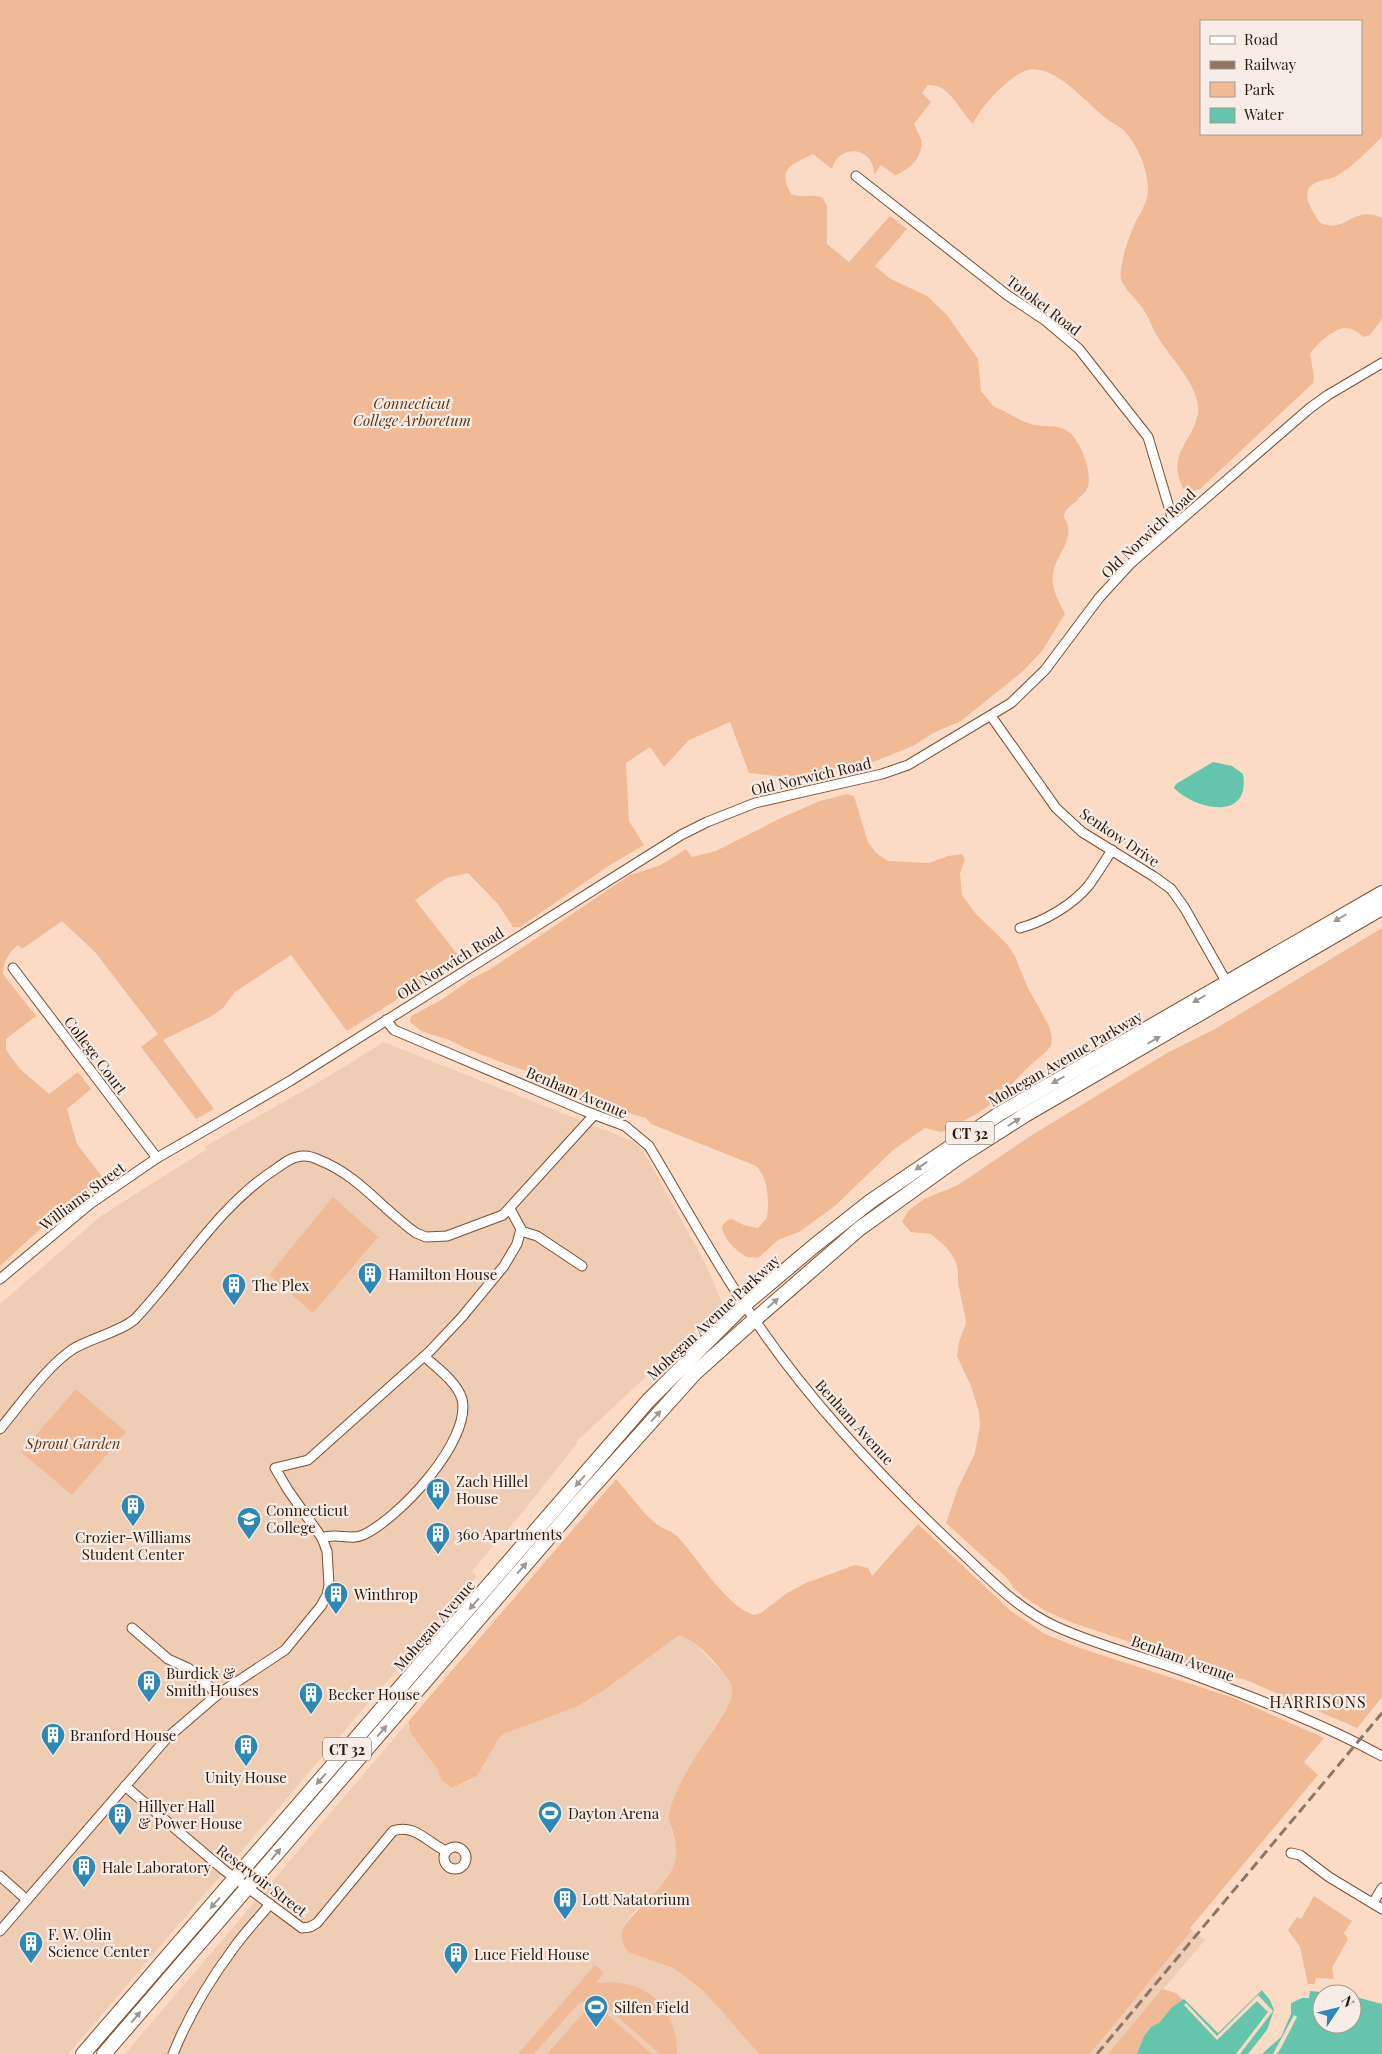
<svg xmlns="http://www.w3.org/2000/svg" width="1382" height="2054" viewBox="0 0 1382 2054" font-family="'Playfair Display',serif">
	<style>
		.built { fill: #efccb4 }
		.green { fill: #f1ba96; fill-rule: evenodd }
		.water { fill: #65c4ac }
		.pier { fill: #fbdbc6 }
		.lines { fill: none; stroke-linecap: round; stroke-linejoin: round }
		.minor-casing { stroke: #7d5030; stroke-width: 11 }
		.highway-casing { stroke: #7d5030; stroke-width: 16 }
		.minor { stroke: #fff; stroke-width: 9 }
		.highway { stroke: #fff; stroke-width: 14 }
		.rail { stroke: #8e7564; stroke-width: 3; stroke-dasharray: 10 5; stroke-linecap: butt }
		.oneway { fill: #a09791 }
		.labels { text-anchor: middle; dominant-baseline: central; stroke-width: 4.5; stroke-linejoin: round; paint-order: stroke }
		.shield { fill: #f8ede6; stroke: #68584d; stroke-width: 1 }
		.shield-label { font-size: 14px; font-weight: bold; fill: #2b180b }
		.street-label { font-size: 15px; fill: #2b180b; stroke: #f8ede6 }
		.park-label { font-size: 15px; font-style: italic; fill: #603515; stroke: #f8ede6 }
		.poi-label { font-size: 15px; fill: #2b180b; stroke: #f8ede6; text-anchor: start }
		.neighbourhood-label { font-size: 16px; letter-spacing: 1px; fill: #2b180b; stroke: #f8ede6 }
	</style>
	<rect width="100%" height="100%" fill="#fbdbc6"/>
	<g class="built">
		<polygon points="384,1042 635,1142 644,1152 704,1261 723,1305 577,1441 578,1442 526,1508 472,1571 477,1576 68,2054 0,2054 0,1304 101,1216 207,1149 204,1147 331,1075"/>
		<polygon points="678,1636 691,1640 724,1674 732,1687 731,1700 685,1775 673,1802 669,1821 677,1849 676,1862 666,1881 630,1916 623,1927 647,1958 673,1968 701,1989 740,2030 759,2054 125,2054 408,1722 408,1726 437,1769 442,1781 452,1788 472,1779 481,1769 499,1738 504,1734 576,1707 603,1691"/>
		<polygon points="1192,1930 1205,1940 1108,2054 1090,2054"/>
	</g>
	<g class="green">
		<path d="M 0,0 L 1382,0 L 1382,137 C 1368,150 1355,165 1338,175 C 1329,181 1314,179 1308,190 C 1304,200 1314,213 1319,222 C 1346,236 1352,204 1382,218 L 1382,319 L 1370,335 L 1364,337 C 1359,333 1352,328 1345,328 C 1335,328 1315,345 1310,354 L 1314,376 L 1313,383 L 1200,489 L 1187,493 C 1183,489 1182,487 1180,481 C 1167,448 1205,432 1197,400 C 1191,378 1171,358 1159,339 C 1152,329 1149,316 1141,306 C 1135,298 1124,289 1121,279 C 1120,274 1121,269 1122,264 C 1124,251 1128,240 1133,228 C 1138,215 1148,204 1148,190 C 1148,170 1139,149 1127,134 C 1121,126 1111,123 1103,116 C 1086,102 1054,64 1028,70 C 1011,74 979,108 973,124 C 960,111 949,83 928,85 L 922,93 L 931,102 L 914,124 C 916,129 919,134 921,139 C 925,155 909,171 895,175 L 881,165 L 874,175 C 875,147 839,142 832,169 L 813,154 C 792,165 777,167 791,194 C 802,199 813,193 823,198 L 827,206 L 827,244 L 849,262 L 890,216 L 907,229 L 875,266 L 889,278 L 927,296 L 947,315 L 978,359 L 981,391 L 994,407 C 1003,409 1020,421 1031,424 C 1044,428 1057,423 1069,432 C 1081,442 1095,476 1086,491 C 1084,494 1080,497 1077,499 L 1078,500 C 1051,520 1072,515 1068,536 C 1066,544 1061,553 1057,561 C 1047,581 1056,596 1065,614 L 1042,651 L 1022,672 L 961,721 L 933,733 L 913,746 L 873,762 L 785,777 L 749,773 L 730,722 L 689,740 L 664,767 L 650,747 L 626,763 L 629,821 L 644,845 L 610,865 L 520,927 L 513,927 L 498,904 L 468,873 L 446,878 L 415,900 L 461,959 L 347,1031 L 291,955 L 235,992 L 223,1008 L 212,1016 L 163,1040 L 214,1109 L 196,1119 L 141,1047 L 158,1034 L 95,952 L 62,921 L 22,949 L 18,945 C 9,952 3,962 3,974 L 36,1016 L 6,1039 L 6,1050 L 20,1069 L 49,1094 L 78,1072 L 91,1089 L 67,1109 L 77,1144 L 104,1179 L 48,1222 L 0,1266 ZM 1201,21 L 1361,21 L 1361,134 L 1201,134 Z"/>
		<path d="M 847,794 L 854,796 L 868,842 L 876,853 L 888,861 L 929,863 L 948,856 L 962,854 L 965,860 L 960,873 L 962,895 L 976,914 L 1007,944 L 1015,956 L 1027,986 L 1049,1026 L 1052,1038 L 1051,1045 L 1047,1051 L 1025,1070 L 997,1100 L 978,1113 L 947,1130 L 941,1132 L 925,1128 L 893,1150 L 835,1206 L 799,1232 L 778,1240 L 758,1258 C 754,1257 748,1258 745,1256 C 735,1250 722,1237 722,1226 L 726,1221 L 732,1219 L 744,1225 L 758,1228 L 767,1218 C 769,1201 769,1179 756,1166 L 651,1124 L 646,1118 L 600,1105 L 544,1077 L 506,1064 L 472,1051 L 449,1040 L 421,1031 L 410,1022 L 411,1016 L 443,999 L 471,979 L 489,970 L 630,875 L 661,865 L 686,849 L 692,857 L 716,851 L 783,817 L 820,801 Z"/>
		<polygon points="1382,928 1382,1697 1357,1728 1244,1679 1207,1673 1163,1653 1073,1623 1046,1611 1024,1597 1014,1588 1007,1578 946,1523 958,1488 975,1453 980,1425 979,1412 971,1386 957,1356 959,1342 966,1323 965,1316 958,1283 958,1270 954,1258 946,1247 931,1234 911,1232 902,1222 908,1211 924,1199 958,1185 1032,1135 1167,1053 1215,1029"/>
		<polygon points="333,1197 378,1237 313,1313 269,1275"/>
		<polygon points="76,1389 126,1432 72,1495 21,1452"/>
		<path d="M 616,1479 C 629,1493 640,1510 654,1522 C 660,1528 670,1530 677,1536 C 698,1558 725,1606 754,1615 L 761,1613 L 787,1593 L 806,1583 L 855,1565 L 868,1568 L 872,1576 L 918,1524 L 1011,1611 L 1045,1634 L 1077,1647 L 1234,1698 L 1324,1738 L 1304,1762 L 1318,1775 L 1190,1928 L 1192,1930 L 1090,2054 L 759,2054 L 720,2009 L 701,1989 L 684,1976 L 673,1968 L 628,1952 C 613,1930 627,1923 640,1908 C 650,1896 663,1886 670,1873 C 679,1858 677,1846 672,1829 C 670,1824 668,1820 669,1814 C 678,1774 712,1737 731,1700 L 732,1687 L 729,1681 C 720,1667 695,1637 678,1636 L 603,1691 L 576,1707 L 504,1734 L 499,1738 L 477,1776 L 452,1788 L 442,1781 L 437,1769 L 411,1733 L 408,1722 Z"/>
		<polygon points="1314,1896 1352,1921 1344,1933 1348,1939 1332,1968 1334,1979 1316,1978 1315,1984 1308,1984 1300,1947 1288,1930 1297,1917 1301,1919"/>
		<path d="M 595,1965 L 604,1973 L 596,1983 C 644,1977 677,2005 677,2054 L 660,2054 L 594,1996 L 577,2005 L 534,2054 L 518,2054 Z"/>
		<polygon points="1162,1989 1176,1993 1183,2000 1172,2007 1159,2023 1151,2027 1145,2034 1137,2054 1108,2054"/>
		<polygon points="593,2002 652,2054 547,2054"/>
	</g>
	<g class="water">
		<path d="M 1213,762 L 1232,766 L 1243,774 C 1251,822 1195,810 1174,788 L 1176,784 Z"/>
		<polygon points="1262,1990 1276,2007 1268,2035 1271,2040 1284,2022 1287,2005 1302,1998 1309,1998 1310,1991 1339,1994 1322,1994 1322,2024 1352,2024 1352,1996 1382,2004 1382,2054 1137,2054 1144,2036 1151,2027 1159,2023 1172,2007 1184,1999 1218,2033"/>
	</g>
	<g class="pier">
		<polygon points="1265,1988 1273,1996 1279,2007 1270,2035 1272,2037 1283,2018 1285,2004 1291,2001 1291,2014 1281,2037 1262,2054 1248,2054 1267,2030 1274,2010 1270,2000 1262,1990"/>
		<polygon points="1258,1995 1273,2011 1240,2054 1236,2054 1268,2012 1257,2001 1217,2040 1184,2005 1186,2003 1217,2036"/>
		<polygon points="1294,2015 1297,2017 1281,2048 1277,2054 1273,2054"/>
	</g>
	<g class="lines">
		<defs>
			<g id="minor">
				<polyline points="856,176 1007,295 1046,321 1079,349 1148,437 1174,524"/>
				<polyline points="991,716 1056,808 1082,832 1153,876 1171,889 1184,907 1227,983"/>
				<path d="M 1020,928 C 1043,922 1073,905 1089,885 C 1097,874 1105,861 1112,850"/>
				<polyline points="13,968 157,1158"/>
				<path d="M 386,1020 L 394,1030 L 585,1111 L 625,1126 L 649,1146 C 681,1199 711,1255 746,1307 C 803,1394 875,1471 951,1543 C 983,1572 1015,1608 1055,1626 C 1098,1646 1146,1657 1191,1674 C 1255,1698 1321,1723 1382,1756"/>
				<polyline points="521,1231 537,1236 582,1266"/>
				<polyline points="0,1279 90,1204 157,1158 290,1081 681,835 707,822 755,803 882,774 908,765 1011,703 1045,670 1099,598 1131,563 1310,408 1328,395 1382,363"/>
				<path d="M 0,1429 C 20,1405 47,1366 73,1349 C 91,1338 120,1332 135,1319 C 182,1269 218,1206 277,1168 C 283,1164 290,1158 297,1157 C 304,1155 313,1157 319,1160 C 358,1175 382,1209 416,1233 L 426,1237 L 447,1236 L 503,1215 L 594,1115"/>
				<path d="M 322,1538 C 336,1532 350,1541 363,1535 C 398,1519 472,1441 462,1399 C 457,1382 437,1368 425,1357"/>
				<polyline points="132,1628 168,1659 188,1668 210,1687 217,1695"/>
				<path d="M 125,1786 L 224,1870 L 302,1928 L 310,1927 L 317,1923 L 393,1831 C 414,1823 428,1843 446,1851"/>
				<circle cx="455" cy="1858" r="11"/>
				<polyline points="1291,1853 1300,1855 1329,1877 1382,1909"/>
				<polyline points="0,1876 27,1900"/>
				<polyline points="1373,1903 1382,1888"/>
				<polyline points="0,1931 167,1738 217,1695 285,1650 321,1606 327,1595 329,1585 327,1551 322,1538 288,1490 275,1468 308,1460 430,1351 462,1317 504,1266 517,1244 521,1229 510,1209"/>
				<path d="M 173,2054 C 188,2017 209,1981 233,1949 C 244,1933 258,1919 270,1904"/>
			</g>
			<g id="highway">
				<polyline points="83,2054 648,1401 744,1305 814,1246 871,1201 999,1114 1382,893"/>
				<polyline points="104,2054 581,1500 695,1373 744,1329 859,1229 959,1157 1025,1115 1382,908"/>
			</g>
		</defs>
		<use href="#minor" class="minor-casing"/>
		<use href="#highway" class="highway-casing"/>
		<use href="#minor" class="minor"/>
		<use href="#highway" class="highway"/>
		<polyline class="rail" points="1097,2054 1382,1713"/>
	</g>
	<defs><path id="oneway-solid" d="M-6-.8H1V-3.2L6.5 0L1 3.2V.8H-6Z" transform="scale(1.25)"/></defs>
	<g class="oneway">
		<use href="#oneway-solid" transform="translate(1340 918) rotate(150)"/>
		<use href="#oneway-solid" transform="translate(1199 999) rotate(150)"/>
		<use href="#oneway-solid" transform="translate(1154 1040) rotate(-30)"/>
		<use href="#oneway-solid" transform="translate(1058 1080) rotate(150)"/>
		<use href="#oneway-solid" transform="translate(1014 1122) rotate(-32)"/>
		<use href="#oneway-solid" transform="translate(921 1166) rotate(146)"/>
		<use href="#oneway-solid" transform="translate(773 1303) rotate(-42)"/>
		<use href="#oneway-solid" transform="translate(656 1416) rotate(-48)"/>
		<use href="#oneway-solid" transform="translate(580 1481) rotate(131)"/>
		<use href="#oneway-solid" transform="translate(522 1568) rotate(-49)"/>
		<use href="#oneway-solid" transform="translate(474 1604) rotate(131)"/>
		<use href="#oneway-solid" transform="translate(382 1731) rotate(-49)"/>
		<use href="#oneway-solid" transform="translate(321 1779) rotate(131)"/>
		<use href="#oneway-solid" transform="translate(276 1854) rotate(-50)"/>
		<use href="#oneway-solid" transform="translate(215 1903) rotate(131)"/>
		<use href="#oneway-solid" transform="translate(136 2017) rotate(-50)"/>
	</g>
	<defs>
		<symbol id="building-pin" viewBox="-11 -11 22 30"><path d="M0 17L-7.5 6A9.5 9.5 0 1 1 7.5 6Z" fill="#2e88b5" stroke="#f8ede6"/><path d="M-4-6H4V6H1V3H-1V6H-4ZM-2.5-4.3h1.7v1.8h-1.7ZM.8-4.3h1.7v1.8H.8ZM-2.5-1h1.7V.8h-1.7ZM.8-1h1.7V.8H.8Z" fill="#fff"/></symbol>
		<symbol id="university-pin" viewBox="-11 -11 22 30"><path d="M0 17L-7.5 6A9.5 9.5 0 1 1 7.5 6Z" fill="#2e88b5" stroke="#f8ede6"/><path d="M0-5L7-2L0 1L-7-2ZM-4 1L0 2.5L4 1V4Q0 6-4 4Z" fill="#fff"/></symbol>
		<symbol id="stadium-pin" viewBox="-11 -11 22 30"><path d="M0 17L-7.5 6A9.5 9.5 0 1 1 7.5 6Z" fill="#2e88b5" stroke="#f8ede6"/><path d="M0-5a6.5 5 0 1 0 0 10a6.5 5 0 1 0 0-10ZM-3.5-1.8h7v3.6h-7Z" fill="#fff"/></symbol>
	</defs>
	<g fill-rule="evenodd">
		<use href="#building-pin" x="356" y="1260" width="28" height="38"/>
		<use href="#building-pin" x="220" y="1271" width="28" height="38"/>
		<use href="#building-pin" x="424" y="1476" width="28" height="38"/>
		<use href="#building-pin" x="119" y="1492" width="28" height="38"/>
		<use href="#university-pin" x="235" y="1505" width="28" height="38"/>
		<use href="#building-pin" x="424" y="1520" width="28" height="38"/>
		<use href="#building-pin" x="322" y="1580" width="28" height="38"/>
		<use href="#building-pin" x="135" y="1668" width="28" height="38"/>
		<use href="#building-pin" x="297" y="1680" width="28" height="38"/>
		<use href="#building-pin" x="39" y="1721" width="28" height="38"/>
		<use href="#building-pin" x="232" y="1732" width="28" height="38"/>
		<use href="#stadium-pin" x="536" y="1799" width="28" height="38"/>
		<use href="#building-pin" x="106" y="1801" width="28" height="38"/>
		<use href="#building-pin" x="70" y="1853" width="28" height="38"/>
		<use href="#building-pin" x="551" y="1885" width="28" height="38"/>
		<use href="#building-pin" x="17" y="1929" width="28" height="38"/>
		<use href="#building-pin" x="442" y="1940" width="28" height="38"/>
		<use href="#stadium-pin" x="582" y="1993" width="28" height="38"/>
	</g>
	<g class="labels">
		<g class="shield">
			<rect x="946" y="1121.5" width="48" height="23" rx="4"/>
			<rect x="323" y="1737.5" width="48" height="23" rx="4"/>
		</g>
		<g class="shield-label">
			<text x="970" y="1133">CT 32</text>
			<text x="347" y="1749">CT 32</text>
		</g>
		<g class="street-label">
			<text transform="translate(1044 305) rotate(37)">Totoket Road</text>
			<text transform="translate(1148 533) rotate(-43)">Old Norwich Road</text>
			<text transform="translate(811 776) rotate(-13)">Old Norwich Road</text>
			<text transform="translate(1120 837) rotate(34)">Senkow Drive</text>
			<text transform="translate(450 963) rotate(-32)">Old Norwich Road</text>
			<text transform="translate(96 1055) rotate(53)">College Court</text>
			<text transform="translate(1065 1058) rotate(-30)">Mohegan Avenue Parkway</text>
			<text transform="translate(577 1092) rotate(23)">Benham Avenue</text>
			<text transform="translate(82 1196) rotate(-37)">Williams Street</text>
			<text transform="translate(713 1317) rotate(-43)">Mohegan Avenue Parkway</text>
			<text transform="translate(855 1422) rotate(48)">Benham Avenue</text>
			<text transform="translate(434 1625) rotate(-49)">Mohegan Avenue</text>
			<text transform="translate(1183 1658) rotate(20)">Benham Avenue</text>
			<text transform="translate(262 1880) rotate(37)">Reservoir Street</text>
		</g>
		<g class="park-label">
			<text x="412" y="403">Connecticut<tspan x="412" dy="17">College Arboretum</tspan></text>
			<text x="73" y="1443">Sprout Garden</text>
		</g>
		<g class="poi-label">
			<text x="388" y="1274">Hamilton House</text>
			<text x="252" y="1285">The Plex</text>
			<text x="456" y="1481">Zach Hillel<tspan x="456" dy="17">House</tspan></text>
			<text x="266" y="1510">Connecticut<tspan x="266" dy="17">College</tspan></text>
			<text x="456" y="1534">360 Apartments</text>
			<text x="133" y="1537" text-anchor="middle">Crozier-Williams<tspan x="133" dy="17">Student Center</tspan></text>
			<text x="354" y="1594">Winthrop</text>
			<text x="166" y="1673">Burdick &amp;<tspan x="166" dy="17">Smith Houses</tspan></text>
			<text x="328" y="1694">Becker House</text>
			<text x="70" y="1735">Branford House</text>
			<text x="246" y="1777" text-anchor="middle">Unity House</text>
			<text x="138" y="1806">Hillyer Hall<tspan x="138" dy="17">&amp; Power House</tspan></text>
			<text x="568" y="1813">Dayton Arena</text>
			<text x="102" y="1867">Hale Laboratory</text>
			<text x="582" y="1899">Lott Natatorium</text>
			<text x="48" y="1934">F. W. Olin<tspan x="48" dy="17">Science Center</tspan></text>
			<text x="474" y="1954">Luce Field House</text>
			<text x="614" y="2007">Silfen Field</text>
		</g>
		<g class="neighbourhood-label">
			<text x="1318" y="1701">HARRISONS</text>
		</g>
	</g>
	<rect x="1200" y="20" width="162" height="115" fill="#f8ede6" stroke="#a6988e"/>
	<rect x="1210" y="36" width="25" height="8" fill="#ffffff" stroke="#a6988e"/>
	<text x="1244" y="45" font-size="15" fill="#2b180b">Road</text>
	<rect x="1210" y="61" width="25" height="8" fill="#8e7564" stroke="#a6988e"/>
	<text x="1244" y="70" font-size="15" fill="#2b180b">Railway</text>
	<rect x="1210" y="82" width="25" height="15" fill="#f1ba96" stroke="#a6988e"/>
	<text x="1244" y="95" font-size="15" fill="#2b180b">Park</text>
	<rect x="1210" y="108" width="25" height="15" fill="#65c4ac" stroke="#a6988e"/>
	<text x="1244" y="120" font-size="15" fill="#2b180b">Water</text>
	<g transform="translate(1337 2009) rotate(55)"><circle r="24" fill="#f8ede6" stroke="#a6988e"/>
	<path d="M0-4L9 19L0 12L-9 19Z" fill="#2e88b5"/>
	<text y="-8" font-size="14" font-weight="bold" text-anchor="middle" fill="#2b180b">N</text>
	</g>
</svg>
